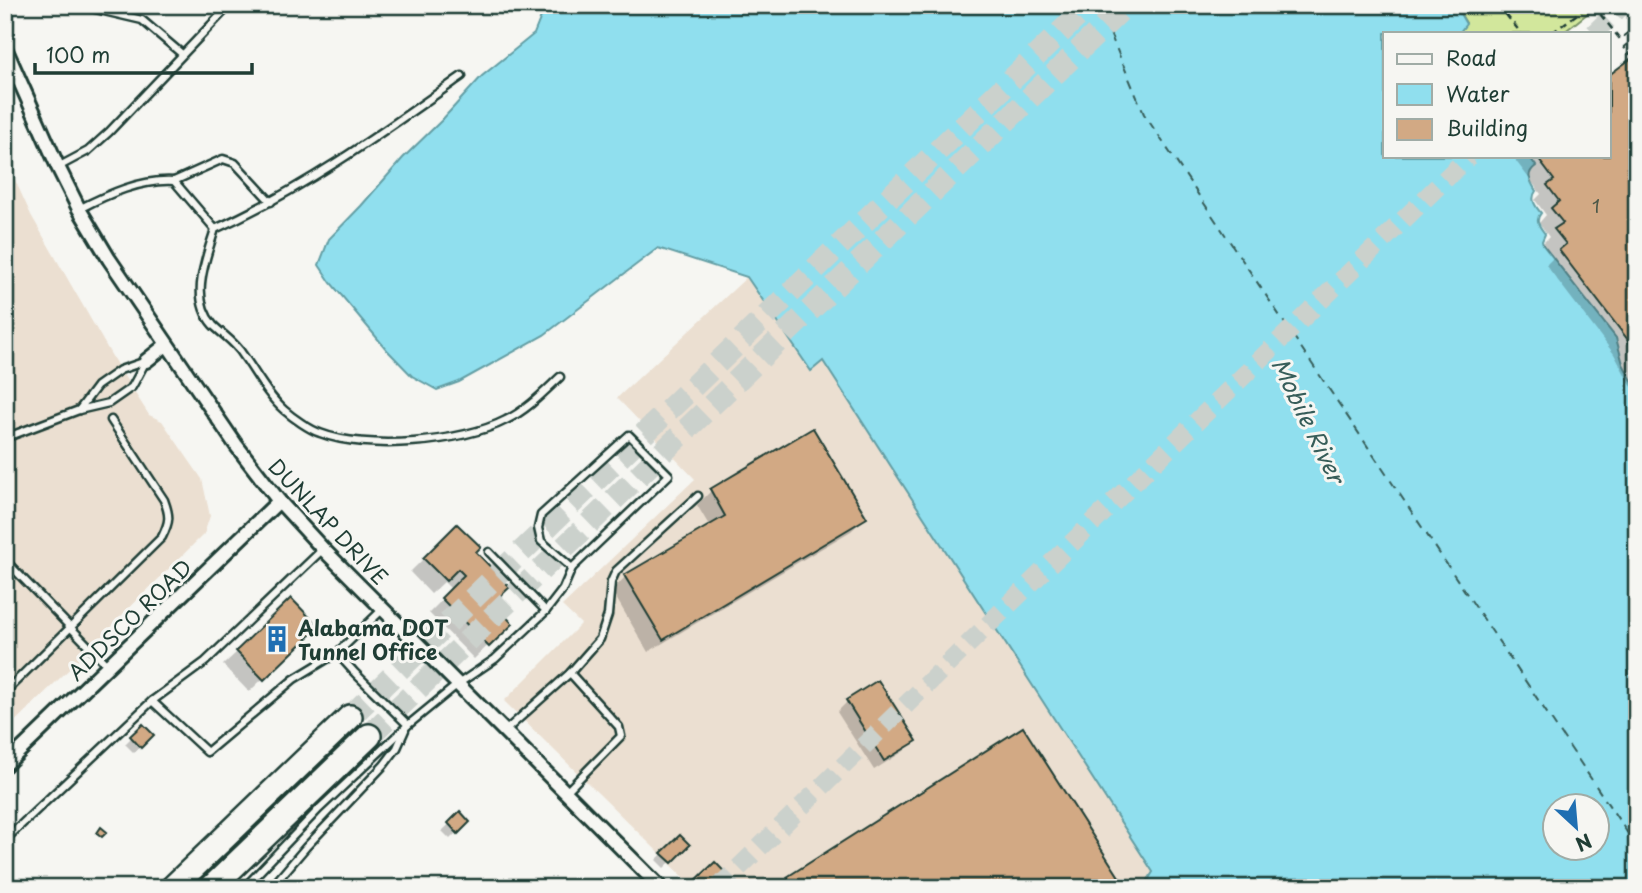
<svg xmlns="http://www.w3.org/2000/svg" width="1642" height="893" viewBox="0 0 1642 893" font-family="'Playpen Sans',sans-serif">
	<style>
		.built { fill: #ebdfd1 }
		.green { fill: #d2e79c; stroke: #789268; stroke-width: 2 }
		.water { fill: #90dfee; stroke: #639ea4; stroke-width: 2; fill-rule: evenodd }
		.shadow { fill: #0003 }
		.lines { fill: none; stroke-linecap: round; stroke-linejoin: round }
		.ferry { stroke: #365d59; stroke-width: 2; stroke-dasharray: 9 7; stroke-linecap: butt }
		.building { fill: #d2a984; stroke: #1f3d34; stroke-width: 2 }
		.primary-tunnel { stroke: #cbd1cc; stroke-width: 19; stroke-dasharray: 19 10; stroke-linecap: butt }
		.motorway-tunnel { stroke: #cbd1cc; stroke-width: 23; stroke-dasharray: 23 11; stroke-linecap: butt }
		.service-casing { stroke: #1f3d34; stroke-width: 11 }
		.minor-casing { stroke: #1f3d34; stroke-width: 18 }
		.motorway-casing { stroke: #1f3d34; stroke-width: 28 }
		.path { stroke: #1f3d34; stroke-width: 2.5; stroke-dasharray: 7 5; stroke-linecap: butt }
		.service { stroke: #f6f6f2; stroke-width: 6 }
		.minor { stroke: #f6f6f2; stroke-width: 12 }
		.motorway { stroke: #f6f6f2; stroke-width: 23 }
		.labels { text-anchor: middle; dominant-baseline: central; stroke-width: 6; stroke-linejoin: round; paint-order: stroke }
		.number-label { font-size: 18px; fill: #4c5848 }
		.street-label { font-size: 21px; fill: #1f3d34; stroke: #f6f6f2 }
		.poi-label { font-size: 21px; font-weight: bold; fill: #1f3d34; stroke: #f6f6f2; text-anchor: start }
		.water-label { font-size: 23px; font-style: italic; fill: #365d59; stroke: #f6f6f2 }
	</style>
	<rect width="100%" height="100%" fill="#f6f6f2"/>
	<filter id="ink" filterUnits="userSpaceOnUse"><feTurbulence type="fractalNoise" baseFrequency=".0143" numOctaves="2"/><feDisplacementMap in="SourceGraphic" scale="14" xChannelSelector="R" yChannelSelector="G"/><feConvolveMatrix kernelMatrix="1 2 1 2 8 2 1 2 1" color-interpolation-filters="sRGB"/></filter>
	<g filter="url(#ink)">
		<g class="built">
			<polygon points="5,158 31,215 117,365 149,415 162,421 202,479 210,516 204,534 115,622 110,630 5,731"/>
			<polygon points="747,277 811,371 823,360 1153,872 1143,888 695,888 504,701 581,624 562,606 695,479 617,398"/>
		</g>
		<polygon class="green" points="1455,5 1598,5 1563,33 1459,33 1466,23"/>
		<path class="water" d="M 543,5 L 1455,5 L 1466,24 L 1459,33 L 1385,33 L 1385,156 L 1529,156 L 1536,166 C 1525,174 1530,181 1536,191 C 1530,199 1535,206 1541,213 C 1534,221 1540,227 1545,234 L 1542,241 L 1543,245 L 1616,338 L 1623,364 L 1637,390 L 1637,888 L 1143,888 L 1153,872 L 823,361 L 811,371 L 747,277 L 658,248 L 544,335 L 459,382 L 437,390 L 412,376 L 387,350 L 331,283 L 319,265 L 329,239 L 361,206 L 403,158 L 441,121 L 482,76 L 534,34 L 542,14 ZM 1554,806 L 1596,806 L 1596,848 L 1554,848 Z"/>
		<g class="shadow">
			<polygon points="1637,56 1637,393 1630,384 1614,354 1546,265 1553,258 1542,244 1549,237 1539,223 1546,215 1535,200 1541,194 1515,160 1519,156 1609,156 1609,77"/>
			<polygon points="813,430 865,518 851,531 648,652 612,591 625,577 710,527 697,505 711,491"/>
			<polygon points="457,526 473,552 491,604 510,624 474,659 429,613 452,590 444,582 431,594 410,572"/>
			<polygon points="316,627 249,692 223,665 237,652"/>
			<polygon points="847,702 914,741 904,751 874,770 837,712"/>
			<polygon points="143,726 152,735 134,753 125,744"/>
			<polygon points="460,814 467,822 450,839 442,831"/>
			<polygon points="680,837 688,845 664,868 656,860"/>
			<polygon points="788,879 1119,879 1111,888 779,888"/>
		</g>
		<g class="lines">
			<polyline class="ferry" points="1098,5 1144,114 1637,847"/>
		</g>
		<g class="building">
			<polygon points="1637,54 1637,359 1628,340 1559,250 1566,244 1554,229 1563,223 1551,208 1559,201 1547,185 1554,180 1536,156 1609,156 1609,75"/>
			<polygon points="813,428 867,518 663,640 624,575 725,516 710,489"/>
			<polygon points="457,524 481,547 476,552 510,587 493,603 513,624 489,647 441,598 464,575 458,569 446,581 423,558"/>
			<polygon points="291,598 319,627 264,680 236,651"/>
			<polygon points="878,680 917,741 884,761 846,700"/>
			<polygon points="143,724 154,735 141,748 130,736"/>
			<polygon points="1023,727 1121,880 1109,888 794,888 787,877"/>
			<polygon points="460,811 470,822 458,834 448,823"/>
			<polygon points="101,827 107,832 102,837 97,833"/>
			<polygon points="680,835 690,845 672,863 661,853"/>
			<polygon points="715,862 740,888 696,888 692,884"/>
		</g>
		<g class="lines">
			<g class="primary-tunnel">
				<polyline points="1594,33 1623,5"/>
				<polyline points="718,888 1469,156"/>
			</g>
			<g class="motorway-tunnel">
				<polyline points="350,717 1089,5"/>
				<polyline points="369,736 1126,5"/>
			</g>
			<defs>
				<g id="service">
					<polyline points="78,5 142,20 182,54"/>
					<path d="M 462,76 C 383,132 304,189 215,229 C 206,259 189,298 213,325 C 223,335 236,343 243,355 C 256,373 267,395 284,410 C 292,417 310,430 320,433 C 366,451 462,443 506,420 C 527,410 543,393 560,377"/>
					<polyline points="58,167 88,151 109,132 230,5"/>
					<polyline points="174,181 223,159 235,163 271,202"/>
					<path d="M 79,209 C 108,194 141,179 174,181 L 215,229"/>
					<polyline points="79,410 97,386 120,370 146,361"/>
					<polygon points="629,435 669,475 572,568 541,541 538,528 541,515"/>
					<polyline points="5,438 79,410 109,403 132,387 146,361"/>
					<polyline points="489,552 546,611"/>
					<polyline points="5,560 108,666"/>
					<polyline points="337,653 355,673 408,725"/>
					<path d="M 5,692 L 162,537 C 170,521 170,516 164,500 L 111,420"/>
					<polyline points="152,701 207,752 294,679 337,653 383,609"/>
					<polyline points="505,731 570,673 600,639 608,615 611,582 616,571 698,496"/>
					<polyline points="566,792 621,736 619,727 570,673"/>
					<polyline points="5,840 152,701 205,662 323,549"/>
					<polyline points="244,888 319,809 408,725 458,684 495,659 546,611 563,589 572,568"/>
					<polyline points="271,888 306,847 384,765 397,748 405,730"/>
				</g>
				<g id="minor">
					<polyline points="5,48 58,167 79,209 109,259 236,445 279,501 323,549 661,888"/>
					<polyline points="146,361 166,345"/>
					<polyline points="5,765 279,501"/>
				</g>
				<g id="motorway">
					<polyline points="172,888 350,717"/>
					<polyline points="211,888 369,736"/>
				</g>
			</defs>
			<use href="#service" class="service-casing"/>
			<use href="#minor" class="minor-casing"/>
			<use href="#motorway" class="motorway-casing"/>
			<g class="path">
				<polyline points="1498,5 1521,33"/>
				<polyline points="1593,5 1620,39 1633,29 1637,34"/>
				<polyline points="1552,33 1589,5"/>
				<polyline points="1637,37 1624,47 1629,54 1637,49"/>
			</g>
			<use href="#service" class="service"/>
			<use href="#minor" class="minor"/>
			<use href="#motorway" class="motorway"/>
		</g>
	</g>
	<defs>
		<symbol id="building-bare" viewBox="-9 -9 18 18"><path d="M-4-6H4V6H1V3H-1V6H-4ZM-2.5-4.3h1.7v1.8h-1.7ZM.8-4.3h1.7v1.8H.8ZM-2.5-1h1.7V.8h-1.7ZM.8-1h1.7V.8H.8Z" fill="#1f6fb2" stroke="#f6f6f2" stroke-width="2.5" paint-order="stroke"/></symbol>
	</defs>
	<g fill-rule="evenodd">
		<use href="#building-bare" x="258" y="620" width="38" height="38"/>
	</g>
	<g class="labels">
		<g class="number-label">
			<text x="1596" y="205">1</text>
		</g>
		<g class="street-label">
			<text transform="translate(329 521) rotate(47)">DUNLAP DRIVE</text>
			<text transform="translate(129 619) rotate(-44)">ADDSCO ROAD</text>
		</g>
		<g class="poi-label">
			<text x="298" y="627">Alabama DOT<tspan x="298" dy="24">Tunnel Office</tspan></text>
		</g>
		<g class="water-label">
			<text transform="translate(1309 420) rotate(64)">Mobile River</text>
		</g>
	</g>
	<rect width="1642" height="893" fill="none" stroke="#f6f6f2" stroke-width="28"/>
	<rect x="14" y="14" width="1614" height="865" fill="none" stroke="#1f3d34" stroke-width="2.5" filter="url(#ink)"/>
	<rect x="1383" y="32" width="228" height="126" fill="#f6f6f2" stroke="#a0aca6" stroke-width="2"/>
	<rect x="1397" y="54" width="35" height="10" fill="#f6f6f2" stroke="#a0aca6" stroke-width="2"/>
	<text x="1446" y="66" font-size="21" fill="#1f3d34">Road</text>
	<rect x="1397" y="84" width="35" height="21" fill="#90dfee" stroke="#a0aca6" stroke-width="2"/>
	<text x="1446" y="102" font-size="21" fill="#1f3d34">Water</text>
	<rect x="1397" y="119" width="35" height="21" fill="#d2a984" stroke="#a0aca6" stroke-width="2"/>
	<text x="1446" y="136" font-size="21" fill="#1f3d34">Building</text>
	<g transform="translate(1576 827) rotate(154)"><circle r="33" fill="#f6f6f2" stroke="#a0aca6" stroke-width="2"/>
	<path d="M0-5L12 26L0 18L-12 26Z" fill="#1f6fb2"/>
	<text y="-10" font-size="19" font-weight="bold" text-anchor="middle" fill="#1f3d34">N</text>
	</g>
	<path d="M35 63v10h217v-10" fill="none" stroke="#1f3d34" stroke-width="3.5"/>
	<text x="46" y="63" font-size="21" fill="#1f3d34" stroke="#f6f6f2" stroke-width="5" paint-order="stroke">100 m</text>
</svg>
